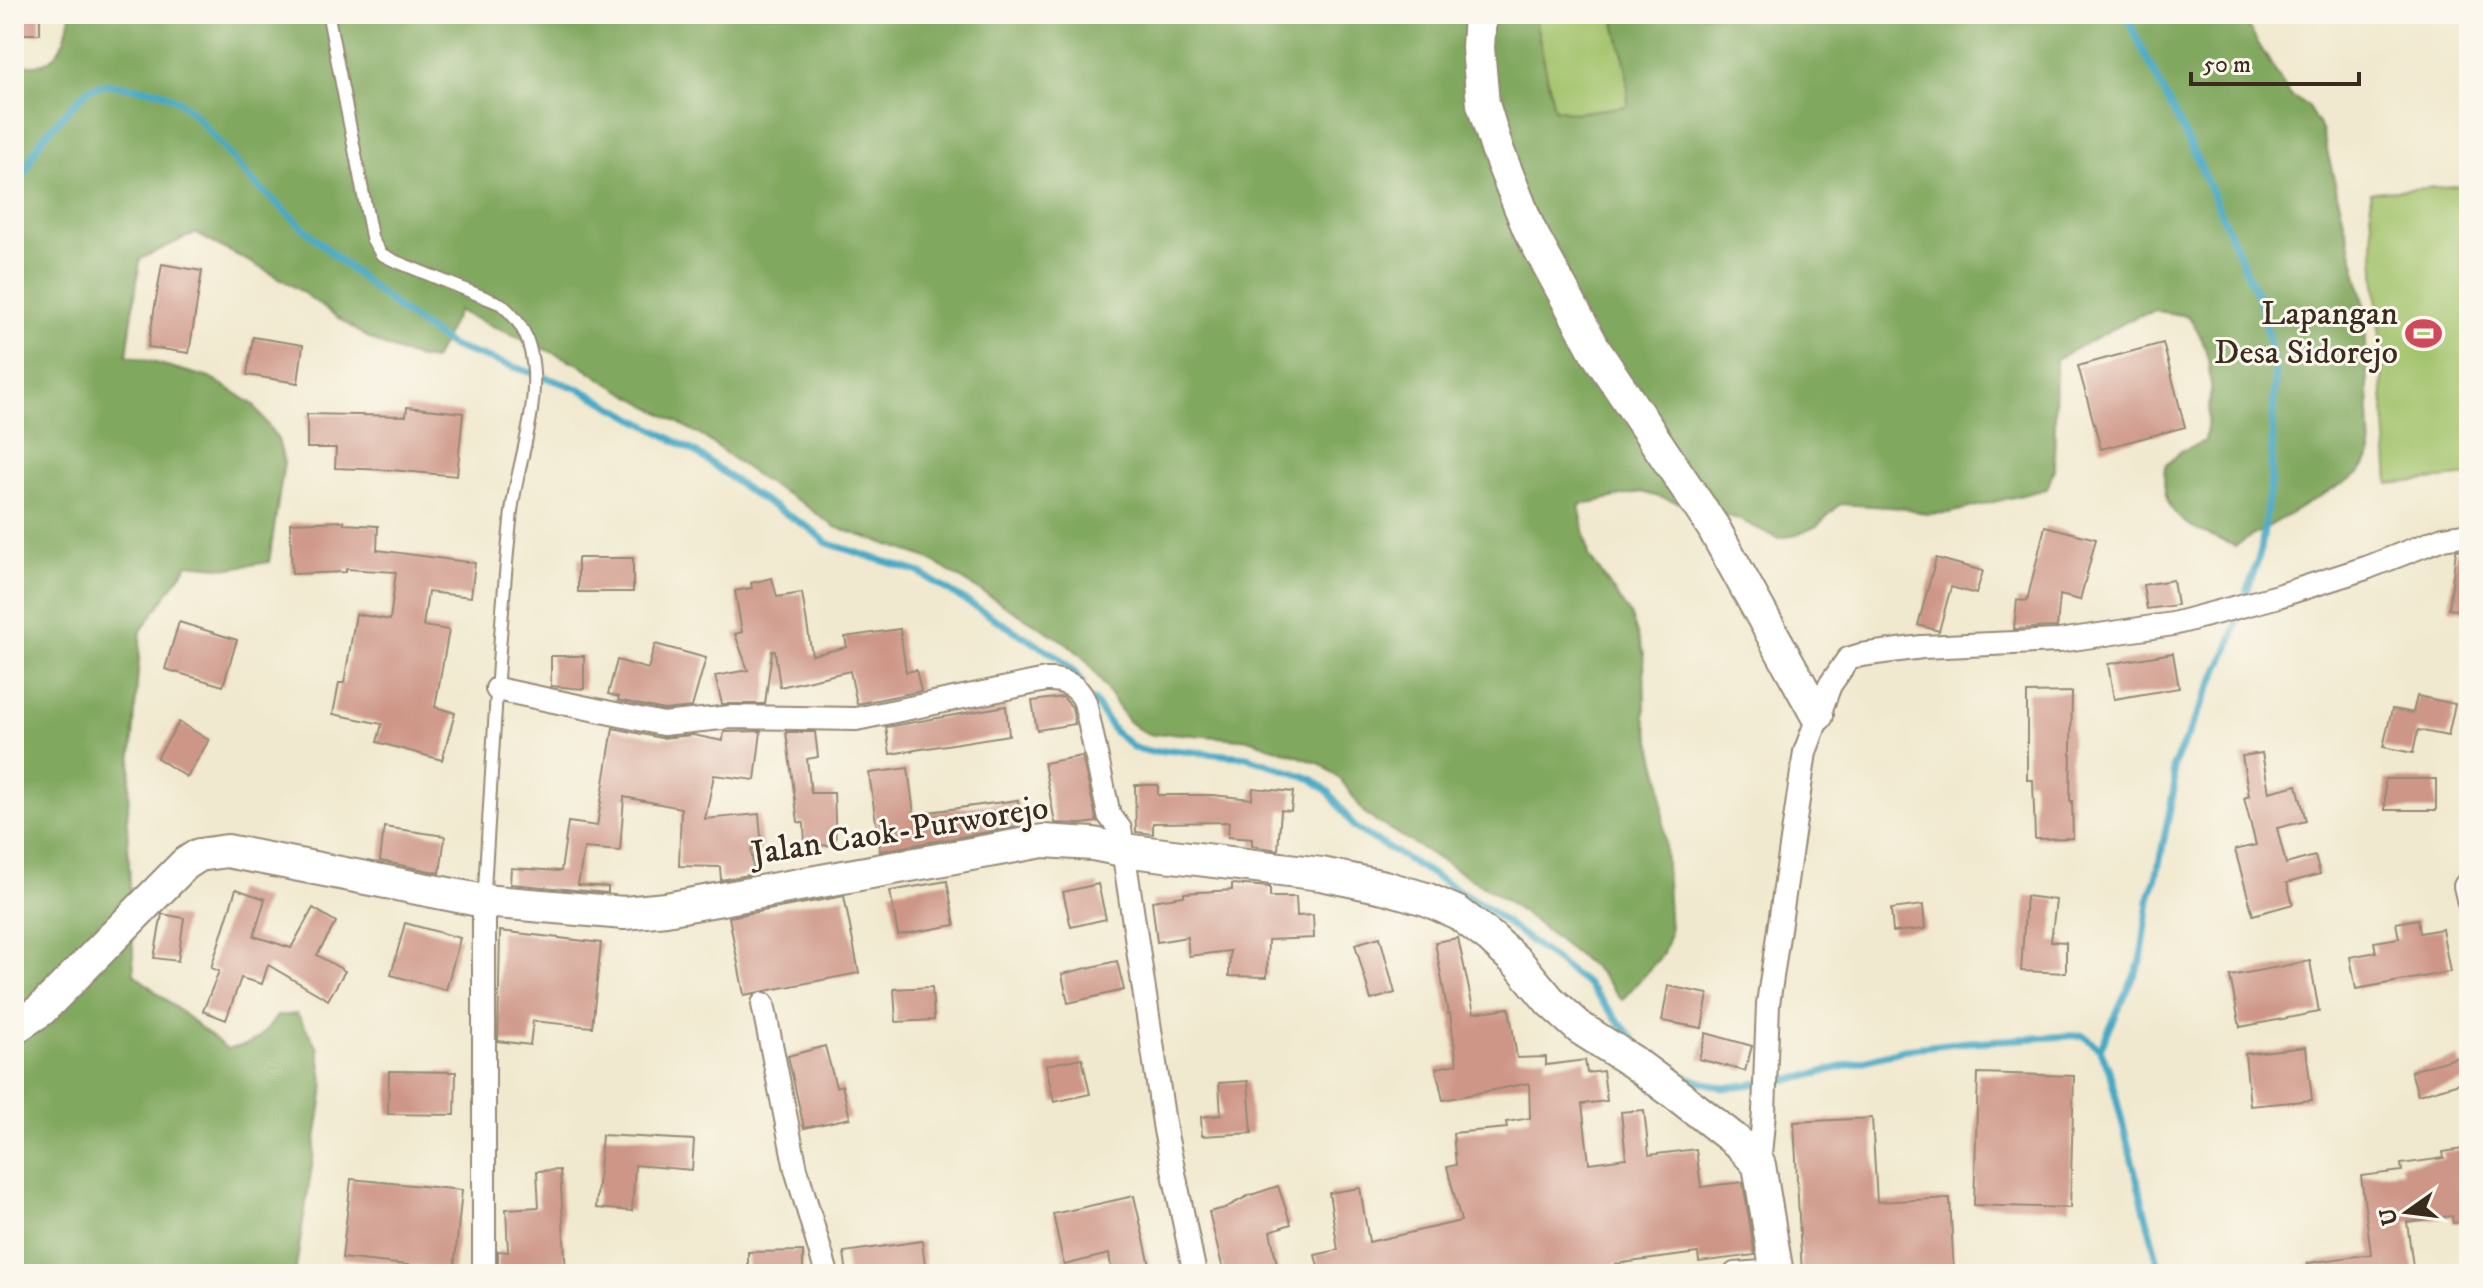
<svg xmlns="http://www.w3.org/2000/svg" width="2483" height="1288" viewBox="0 0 2483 1288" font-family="'IM FELL DW Pica',serif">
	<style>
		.green { fill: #a2c26b; stroke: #6e7644; stroke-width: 2 }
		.forest { fill: #81a85f; stroke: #5e693e; stroke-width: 2 }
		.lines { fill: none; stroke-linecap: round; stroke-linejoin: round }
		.stream { stroke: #46a9c5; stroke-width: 7 }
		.building { fill: #ce9687 }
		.lane-casing { stroke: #968a76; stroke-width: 15 }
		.street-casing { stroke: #968a76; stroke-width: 26 }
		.secondary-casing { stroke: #968a76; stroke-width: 36 }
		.lane { stroke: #fff; stroke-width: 11 }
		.street { stroke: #fff; stroke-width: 22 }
		.secondary { stroke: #fff; stroke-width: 32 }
		.labels { text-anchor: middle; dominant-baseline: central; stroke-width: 6; stroke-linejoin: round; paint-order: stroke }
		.poi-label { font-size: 34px; fill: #3b2a1e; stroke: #fbf7ec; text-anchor: end }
		.street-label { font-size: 34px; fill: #3b2a1e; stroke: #fbf7ec }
	</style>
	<rect width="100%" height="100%" fill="#fbf7ec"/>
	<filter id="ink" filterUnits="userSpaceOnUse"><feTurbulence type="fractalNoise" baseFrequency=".0125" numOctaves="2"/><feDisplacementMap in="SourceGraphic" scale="16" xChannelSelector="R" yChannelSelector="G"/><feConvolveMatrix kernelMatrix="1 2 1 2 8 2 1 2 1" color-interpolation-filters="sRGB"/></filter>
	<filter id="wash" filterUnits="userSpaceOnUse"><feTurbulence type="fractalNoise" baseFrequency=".006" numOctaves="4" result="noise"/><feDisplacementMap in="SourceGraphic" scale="32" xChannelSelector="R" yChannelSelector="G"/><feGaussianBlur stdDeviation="1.8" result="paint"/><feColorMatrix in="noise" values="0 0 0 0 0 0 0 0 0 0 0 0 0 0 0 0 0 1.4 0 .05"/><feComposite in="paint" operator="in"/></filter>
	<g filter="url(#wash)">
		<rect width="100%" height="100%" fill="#f1e9cf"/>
		<g class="green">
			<polygon points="1534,14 1613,14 1627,71 1628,106 1574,113 1554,109"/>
			<polygon points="2469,185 2469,476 2389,484 2370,192"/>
		</g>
		<path class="forest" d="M 70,14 L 1534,14 L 1554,109 L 1574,113 L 1628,106 L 1627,71 L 1613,14 L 2240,14 L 2290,95 L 2307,106 L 2322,130 L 2364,303 L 2371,455 L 2359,474 L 2235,546 C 2192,527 2158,521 2165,466 L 2181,451 L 2205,441 C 2211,397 2218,354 2188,316 L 2157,311 L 2137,316 L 2056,359 L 2054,469 L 2047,489 L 1949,513 L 1927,514 L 1904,508 L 1840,504 L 1817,526 L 1797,535 L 1778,538 L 1738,519 L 1641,492 L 1579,505 L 1589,556 L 1631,616 L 1644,654 L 1645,717 L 1661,781 L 1670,933 L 1663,954 L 1622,1000 L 1600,973 L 1530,918 L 1493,892 L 1366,815 L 1341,780 L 1321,764 L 1251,740 L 1171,733 L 1153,735 L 1141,731 L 1128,721 L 1087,661 L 1068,644 L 925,557 L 835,527 L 802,503 L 762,480 L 705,438 L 606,382 L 581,365 L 458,311 L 434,360 C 372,353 338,314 288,283 C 258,265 226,250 195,233 L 140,259 L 127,355 L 213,379 L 254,405 L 278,440 L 284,462 L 269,562 L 229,568 L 188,564 L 141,631 L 127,820 L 134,974 L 227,1049 C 254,1045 261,1038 277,1016 L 297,1014 L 318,1048 L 324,1088 L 295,1274 L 14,1274 L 14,61 C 20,62 29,66 34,65 C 61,62 67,36 70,14 Z"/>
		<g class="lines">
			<g class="stream">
				<polyline points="2125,14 2198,161 2262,307 2275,371 2271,479 2261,550 2244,601"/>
				<polyline points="14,198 33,154 44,136 87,90 106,84 160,91 179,101 195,115 253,182 337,258 405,314 451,346 580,389 697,453 753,494 811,529 827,543 918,572 1058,657 1075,673 1082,683"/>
				<polyline points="1093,700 1115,732 1133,747 1152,752 1172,750 1248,757 1312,779 1329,792 1355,828 1484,906 1588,985 1646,1054"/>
				<polyline points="2100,1049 2141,961 2150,894 2157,874 2174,789 2173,766 2228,650 2241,612"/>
				<polyline points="1657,1061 1679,1075 1723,1088 1804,1077 1912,1048 1955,1043 2083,1035 2100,1049 2109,1070 2161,1274"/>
			</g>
		</g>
		<g id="blocks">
			<g class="building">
				<rect x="14" y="14" width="26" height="20"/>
				<polygon points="162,264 202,271 189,353 148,347"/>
				<polygon points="253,337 303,345 298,383 247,375"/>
				<polygon points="2163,343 2185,427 2101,449 2078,366"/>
				<polygon points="407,407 463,413 457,476 391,470 335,468 336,448 307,448 307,414 406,416"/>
				<polygon points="344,521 344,524 378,526 377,550 475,563 471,597 428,592 423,626 449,630 435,707 455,713 442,760 377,742 382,724 333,714 339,683 344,683 356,614 390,620 396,572 346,569 346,572 292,574 290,523"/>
				<polygon points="2045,526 2096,539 2080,600 2060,595 2057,627 2014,629 2017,600 2027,601"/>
				<polygon points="2469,548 2469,611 2449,609 2456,550"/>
				<rect x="578" y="558" width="55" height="34"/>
				<polygon points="1936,558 1983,571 1976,594 1951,587 1939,631 1918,625"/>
				<polygon points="772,578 777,597 802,593 812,655 847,647 845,637 900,629 906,672 916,670 921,691 857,704 850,671 780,687 775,651 772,651 765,704 722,704 715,676 748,670 735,634 742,632 735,591 752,588 751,583"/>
				<polygon points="2173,580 2177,605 2147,609 2143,585"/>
				<polygon points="179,622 237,640 223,686 165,669"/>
				<polygon points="655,644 706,658 692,707 664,710 618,700 619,697 608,694 617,660 648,669"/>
				<polygon points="2173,653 2179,688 2114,699 2108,664"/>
				<polygon points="551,656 584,656 584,689 551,686"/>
				<polygon points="2072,692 2070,801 2072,801 2073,838 2035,839 2033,780 2027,780 2027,693"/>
				<polygon points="2417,696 2455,704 2448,736 2418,730 2413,753 2383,747 2392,709 2413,713"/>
				<polygon points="1063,697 1072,707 1075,724 1037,730 1032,701"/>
				<polygon points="1006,706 1009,735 890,754 886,727"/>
				<polygon points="179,722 209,740 187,777 157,758"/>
				<polygon points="613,728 661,738 693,735 723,741 724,732 761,731 755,780 714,775 705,819 759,814 762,848 751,849 754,874 721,880 720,867 679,866 681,808 624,797 620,851 584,848 578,885 608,887 608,893 510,884 511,868 561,871 568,822 597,826"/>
				<polygon points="786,732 815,732 818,757 807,759 811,793 834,793 836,845 805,846 804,823 798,822"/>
				<polygon points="2262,753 2269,792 2297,785 2306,821 2277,828 2286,864 2315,856 2320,874 2287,883 2293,904 2253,915 2235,850 2256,845 2244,798 2249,796 2242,756"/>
				<polygon points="1082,756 1097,822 1082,824 1055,823 1044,763"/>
				<polygon points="908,768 914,814 1018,800 1021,826 880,851 869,773"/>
				<rect x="2385" y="779" width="51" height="31"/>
				<polygon points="1135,785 1158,785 1158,795 1212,795 1252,799 1253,788 1293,792 1291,811 1281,810 1278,850 1252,846 1252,839 1228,837 1229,822 1153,823 1153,834 1136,832"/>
				<polygon points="384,827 445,836 440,873 380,861"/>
				<polygon points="947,881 955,925 898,935 890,891"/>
				<polygon points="1098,884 1106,919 1071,927 1063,892"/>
				<polygon points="1232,884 1270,887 1270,897 1296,897 1297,916 1313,915 1314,938 1268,940 1267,977 1229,976 1230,951 1189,956 1187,937 1157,942 1152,901 1184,896 1184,893 1232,890"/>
				<polygon points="236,889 265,899 254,936 291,948 313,908 336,922 317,955 345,971 328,1000 268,965 262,984 241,978 226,1020 203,1011 219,971 211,968"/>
				<polygon points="844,896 859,973 744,995 729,917"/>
				<polygon points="2026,896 2056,900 2051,941 2066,942 2066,973 2021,971"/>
				<polygon points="1923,905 1925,929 1893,932 1891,909"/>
				<polygon points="162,914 184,918 178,961 154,958"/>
				<polygon points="2418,919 2420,933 2442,929 2450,972 2356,989 2350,957 2376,952 2374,942 2399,938 2396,923"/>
				<polygon points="405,923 460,938 446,990 391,975"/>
				<polygon points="500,931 601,943 592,1027 533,1021 530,1045 498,1041"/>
				<polygon points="1380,937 1395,993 1371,1000 1355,944"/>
				<polygon points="1458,938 1474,1013 1509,1008 1517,1058 1546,1057 1546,1065 1585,1060 1587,1073 1603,1071 1607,1101 1582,1104 1589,1163 1626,1158 1621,1112 1644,1110 1649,1155 1696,1149 1701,1187 1743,1182 1755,1255 1699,1262 1698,1253 1615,1264 1615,1267 1566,1274 1320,1274 1315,1255 1338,1250 1329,1193 1360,1188 1369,1242 1461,1221 1447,1167 1456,1165 1453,1133 1507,1128 1506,1122 1530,1118 1529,1083 1443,1100 1436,1068 1457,1064 1450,1013 1448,1014 1435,942"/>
				<polygon points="1117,961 1124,990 1068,1003 1062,974"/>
				<polygon points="2310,961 2319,1012 2240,1027 2230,976"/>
				<polygon points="1668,986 1708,994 1702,1028 1662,1021"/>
				<polygon points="932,987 934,1020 896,1022 894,989"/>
				<polygon points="1706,1033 1752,1046 1745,1071 1699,1059"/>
				<polygon points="825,1046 836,1087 842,1085 850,1118 804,1128 788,1056"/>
				<polygon points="2306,1047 2312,1100 2250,1106 2245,1054"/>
				<polygon points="2459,1057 2466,1081 2418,1095 2411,1071"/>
				<polygon points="1082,1058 1090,1094 1054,1102 1046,1065"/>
				<polygon points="389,1071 456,1072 455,1115 388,1114"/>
				<polygon points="1978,1073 2074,1076 2070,1208 1974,1205"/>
				<polygon points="1248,1081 1252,1133 1202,1136 1201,1117 1221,1115 1219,1083"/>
				<polygon points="1872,1118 1877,1202 1950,1198 1954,1274 1802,1274 1794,1122"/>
				<polygon points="602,1135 694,1140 692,1170 635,1165 632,1211 596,1208"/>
				<polygon points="2469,1148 2469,1221 2453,1223 2452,1216 2407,1222 2414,1274 2309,1274 2308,1263 2371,1254 2361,1176 2402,1171 2401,1164 2444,1158 2443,1152"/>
				<polygon points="560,1170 566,1274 498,1274 498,1251 508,1252 506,1209 539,1207 537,1171"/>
				<polygon points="351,1179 462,1190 454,1270 342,1258"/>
				<polygon points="1278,1186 1291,1224 1270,1231 1279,1274 1224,1274 1209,1212 1225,1208 1248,1196"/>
				<polygon points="1134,1196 1152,1274 1112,1274 1109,1254 1064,1265 1053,1214"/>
				<polygon points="922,1241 926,1274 847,1274 844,1252"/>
				<polygon points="803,1251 803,1274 748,1274 748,1252"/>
			</g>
		</g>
	</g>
	<g filter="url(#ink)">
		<use href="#blocks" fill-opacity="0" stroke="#968a76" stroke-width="2"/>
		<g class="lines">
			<defs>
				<path id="lane" d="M 328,14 L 372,239 L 381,254 L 395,261 L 501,304 C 522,322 530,339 533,366 C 538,416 516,467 511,516 C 498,643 492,770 484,897"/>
				<g id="street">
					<path d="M 497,689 L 663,724 L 731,717 L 856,719 L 1046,680 C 1063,679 1078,685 1085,702 L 1109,815 L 1120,829 L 1165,1130 L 1195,1274"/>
					<polyline points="2465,886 2469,903"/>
					<polyline points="484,901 484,1274"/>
					<polyline points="763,1004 796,1169 827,1274"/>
					<polyline points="1759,1165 1764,1112 1768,1004 1805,752 1830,685 1848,659 1861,655 1922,647 2059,641 2173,624 2275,597 2366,568 2443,538 2469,534"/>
					<polyline points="1735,1274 1777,1271"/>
				</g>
				<g id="secondary">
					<polyline points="1480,14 1478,48 1483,104 1497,149 1529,229 1596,352 1713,527 1817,715"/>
					<polyline points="14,1028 41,1010 185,864 199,855 227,851 484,901 624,913 666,909 1043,841 1093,844 1123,850 1321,874 1384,887 1426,899 1458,913 1491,938 1519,964 1550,1001 1580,1028 1633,1062 1680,1097 1740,1144 1759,1165 1777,1274"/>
				</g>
			</defs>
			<use href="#lane" class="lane-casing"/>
			<use href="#street" class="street-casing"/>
			<use href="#secondary" class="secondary-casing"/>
			<use href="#lane" class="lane"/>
			<use href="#street" class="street"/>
			<use href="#secondary" class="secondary"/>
		</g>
	</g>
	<defs>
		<symbol id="stadium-bare" viewBox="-9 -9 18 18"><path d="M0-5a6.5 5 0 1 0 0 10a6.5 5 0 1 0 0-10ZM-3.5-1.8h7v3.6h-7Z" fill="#d1495b" stroke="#fbf7ec" stroke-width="2.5" paint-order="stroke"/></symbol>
	</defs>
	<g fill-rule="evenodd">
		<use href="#stadium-bare" x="2398" y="308" width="51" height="51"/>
	</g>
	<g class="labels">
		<g class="poi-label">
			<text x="2398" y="314">Lapangan<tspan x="2398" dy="39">Desa Sidorejo</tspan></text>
		</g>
		<g class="street-label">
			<text transform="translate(900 831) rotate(-9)">Jalan Caok-Purworejo</text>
		</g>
	</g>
	<rect width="2483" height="1288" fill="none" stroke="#fbf7ec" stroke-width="48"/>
	<g transform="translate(2407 1212) rotate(256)" stroke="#fbf7ec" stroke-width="6" paint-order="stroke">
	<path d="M0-6L14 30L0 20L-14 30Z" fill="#3b2a1e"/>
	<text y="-12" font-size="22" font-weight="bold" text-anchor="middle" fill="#3b2a1e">U</text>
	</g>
	<path d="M2191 72v12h168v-12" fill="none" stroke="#3b2a1e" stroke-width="4"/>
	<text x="2203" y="72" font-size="24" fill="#3b2a1e" stroke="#fbf7ec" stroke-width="6" paint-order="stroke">50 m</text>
</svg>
